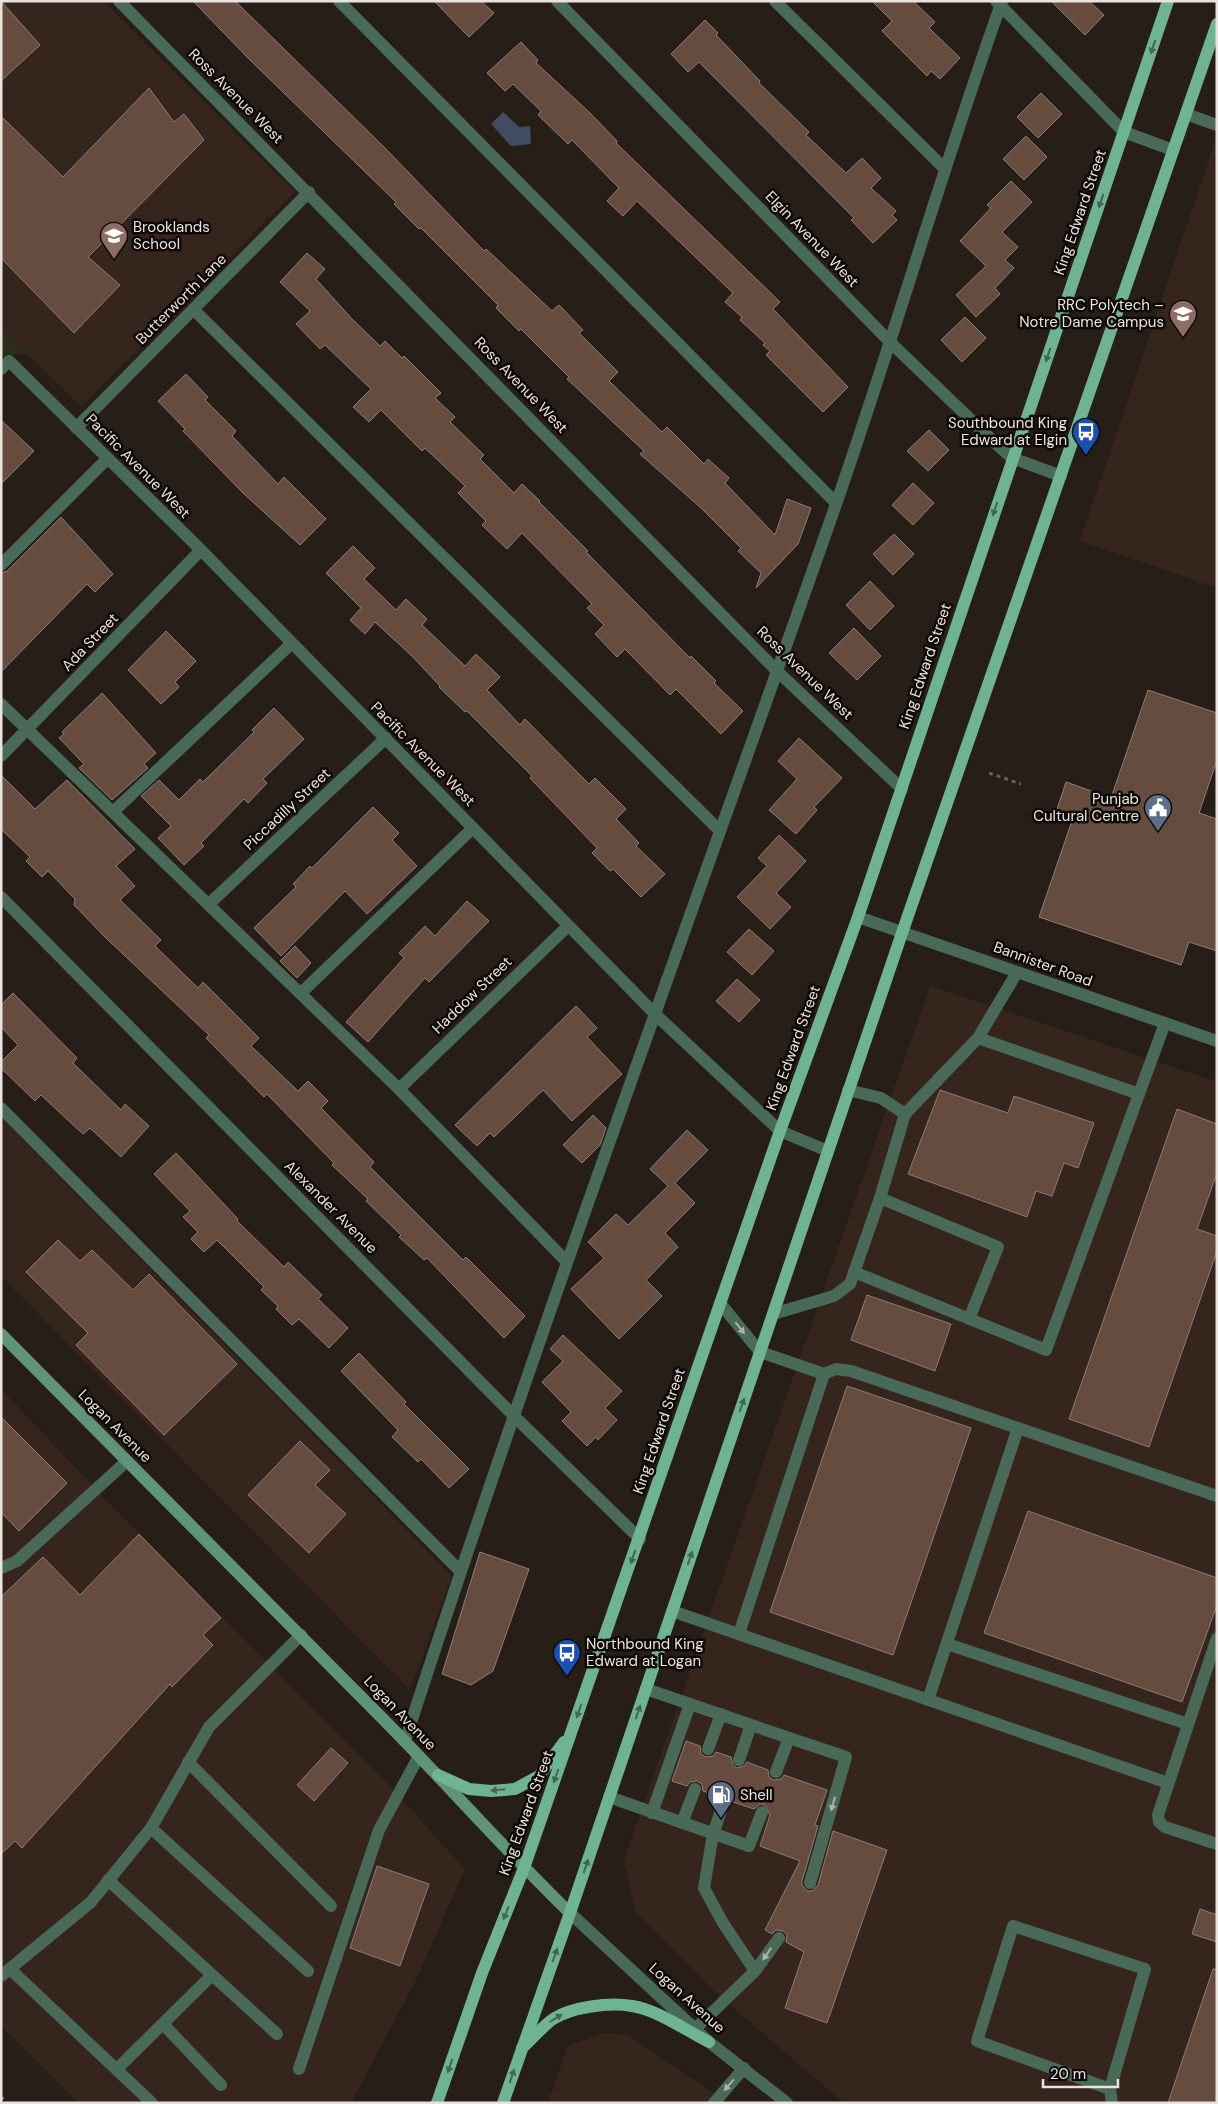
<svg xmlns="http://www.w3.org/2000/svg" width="1218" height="2104" viewBox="0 0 1218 2104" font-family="'DM Sans',sans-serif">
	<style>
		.built { fill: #36251c }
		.green { fill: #2a2d18 }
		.water { fill: #3f4c62 }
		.building { fill: #654c3e; stroke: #8b7e77 }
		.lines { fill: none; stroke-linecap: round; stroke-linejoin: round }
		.path { stroke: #685f59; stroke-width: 3; stroke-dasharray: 4 4; stroke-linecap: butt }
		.lane { stroke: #4a6a59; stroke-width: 12 }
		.street { stroke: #4a6a59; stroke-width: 12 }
		.secondary { stroke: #5f9479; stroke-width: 12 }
		.primary { stroke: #6fb492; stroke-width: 12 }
		.rail { stroke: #948b86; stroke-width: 4; stroke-dasharray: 2.5 5; stroke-linecap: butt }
		.oneway { fill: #436753 }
		.oneway2 { fill: #aab2a9 }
		.labels { text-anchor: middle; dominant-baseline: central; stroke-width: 5; stroke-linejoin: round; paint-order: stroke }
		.street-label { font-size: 15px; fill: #eae2de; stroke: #0d0907 }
		.poi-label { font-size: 15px; fill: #eae2de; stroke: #0d0907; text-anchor: start }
	</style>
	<rect width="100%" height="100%" fill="#281e18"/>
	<g class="built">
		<polygon points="1,1 103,1 295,192 81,407 1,328"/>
		<polygon points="1217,136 1217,588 1080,541"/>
		<polygon points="930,986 1217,1082 1217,2103 844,2103 714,1991 635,1911 624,1860"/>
		<polygon points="1,1117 452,1576 410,1690 1,1276"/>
		<polygon points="1,1389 105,1499 387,1783 465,1869 415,1982 351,2103 78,2103 1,2026"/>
		<polygon points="603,2033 628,2035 729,2103 548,2103 568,2046"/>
	</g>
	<polygon class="green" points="1,328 27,353 1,357"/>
	<polygon class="water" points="503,112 519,127 530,126 531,144 511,146 491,124"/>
	<g class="building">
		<polygon points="1,1 40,45 1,81"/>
		<polygon points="193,1 235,1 385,148 484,251 486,249 552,311 559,305 583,330 579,333 618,372 609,381 662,432 667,427 704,464 708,459 729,478 725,483 775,535 787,499 811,508 798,544 756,588 761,573 738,551 741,548 701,508 640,454 644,451 567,379 569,377 521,329 519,331 496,308 498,305 421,228 419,229 394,204 396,202 248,58"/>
		<polygon points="434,1 481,1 494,13 469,37"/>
		<polygon points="872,1 913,1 935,22 929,28 960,58 940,79 931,71 927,76 882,31 892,21"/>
		<polygon points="1051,1 1089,1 1104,15 1085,35"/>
		<polygon points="705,20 718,33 716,35 760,81 759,83 809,132 806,135 846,173 862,158 881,178 871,188 896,211 892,215 897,220 873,243 851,220 854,218 699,62 688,72 671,54"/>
		<polygon points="521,42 538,60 536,63 588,111 617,141 616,143 780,302 773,309 848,387 823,412 766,355 770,351 763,345 765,343 740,320 742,317 725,302 733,293 637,201 623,216 607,201 619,188 572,140 568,144 538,115 541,111 513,84 505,91 487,73"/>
		<polygon points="149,88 174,122 184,114 204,140 88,257 120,285 74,333 1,258 1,116 63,177"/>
		<polygon points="1041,93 1062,114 1038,138 1017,117"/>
		<polygon points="1026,136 1047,157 1024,180 1003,159"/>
		<polygon points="1011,181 1032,202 1002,232 1018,247 1005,260 1014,268 995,288 1000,294 976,317 956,295 986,266 960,241 991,208 987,205"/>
		<polygon points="307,253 325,269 316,279 352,319 380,346 385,341 402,358 404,356 441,393 435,398 455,417 450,422 484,455 480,459 514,493 522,484 540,501 539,502 588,551 586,552 690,658 691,656 716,681 714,683 743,711 721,734 676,689 670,695 625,649 617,657 595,634 604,625 587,608 592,604 522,533 507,549 482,525 486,521 458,493 465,486 425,448 422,451 381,410 369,422 353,407 371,389 325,345 320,349 296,324 310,311 280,282"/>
		<polygon points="965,317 986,338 962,362 941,340"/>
		<polygon points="186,374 208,397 205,400 236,431 232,436 278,484 284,477 326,519 300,545 243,493 183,431 185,429 158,401"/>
		<polygon points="1,420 34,451 1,484"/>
		<polygon points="929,430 949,450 928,471 907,451"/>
		<polygon points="913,483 934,503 913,525 892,505"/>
		<polygon points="61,517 113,574 95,592 87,584 1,672 1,573 7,571"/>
		<polygon points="894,534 914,554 893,575 873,554"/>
		<polygon points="353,546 375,568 364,579 396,610 406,599 427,619 422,625 465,666 476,654 500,677 487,690 520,725 525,719 589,784 595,778 626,809 616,819 639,843 636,846 665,874 641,897 613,869 610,871 592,853 597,848 530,778 532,776 467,711 465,712 439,687 440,686 412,656 375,622 365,634 350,620 361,608 326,573"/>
		<polygon points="870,581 894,606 870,630 846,605"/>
		<polygon points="854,628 881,656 857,680 829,653"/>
		<polygon points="166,631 196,661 175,682 179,687 161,704 128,670"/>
		<polygon points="1148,690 1217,713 1217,760 1199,813 1217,819 1217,951 1189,942 1181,965 1039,917 1074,815 1057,809 1066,782 1111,798"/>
		<polygon points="102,693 156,753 144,764 148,768 112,800 79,768 84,764 59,738 64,734 62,732"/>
		<polygon points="274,708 304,739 263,779 267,783 248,803 244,799 201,843 204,846 184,865 158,838 171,826 141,796 159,780 179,800 200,779 203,782 254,732 252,730"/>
		<polygon points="799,738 842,778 814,807 817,810 796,834 769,810 797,779 778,761"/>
		<polygon points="1,775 35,809 67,780 135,849 116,866 135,886 120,900 161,940 155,946 198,988 203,982 259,1038 251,1046 298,1091 308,1081 328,1101 321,1108 374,1162 370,1167 463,1260 466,1257 525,1316 504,1338 427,1258 424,1260 399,1237 401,1235 366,1201 368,1199 332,1165 334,1163 267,1094 264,1097 206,1038 209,1035 107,939 74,905 75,899 48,871 42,877 26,861 30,857 1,829"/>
		<polygon points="373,807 399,833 392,840 417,866 367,914 345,891 281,956 254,928 296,887 293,884 310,866 312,868"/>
		<polygon points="779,835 806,861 776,893 791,907 770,929 737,897 767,866 758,858"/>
		<polygon points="467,901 489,921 429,982 425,978 368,1042 346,1022 404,958 399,953 425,926 435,936"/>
		<polygon points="749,929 774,951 752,975 727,952"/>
		<polygon points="295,946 311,963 297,978 280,961"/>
		<polygon points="737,979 760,1000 739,1022 716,1001"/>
		<polygon points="13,993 77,1058 73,1063 121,1110 125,1104 149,1126 121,1157 90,1128 83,1134 41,1095 35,1101 1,1068 1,1062 18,1045 1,1027 1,1005"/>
		<polygon points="576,1006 597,1028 587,1037 622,1074 572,1121 543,1090 494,1137 490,1133 477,1146 455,1125"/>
		<polygon points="940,1090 1008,1113 1014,1096 1094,1123 1078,1168 1064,1163 1052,1196 1036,1191 1027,1217 908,1174"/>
		<polygon points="1177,1109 1217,1124 1217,1173 1197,1229 1217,1236 1217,1251 1149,1447 1069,1419"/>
		<polygon points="593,1115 606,1128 600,1145 582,1163 563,1145"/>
		<polygon points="687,1130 708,1150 675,1183 695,1203 665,1233 678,1247 646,1280 662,1296 619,1339 571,1289 604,1258 588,1242 616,1214 628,1225 668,1186 650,1169"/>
		<polygon points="176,1153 238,1219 237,1221 284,1267 288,1262 322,1295 318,1299 348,1328 329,1348 299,1319 292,1325 276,1309 278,1306 261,1290 264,1287 217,1240 204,1252 191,1239 198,1232 183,1217 190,1211 154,1174"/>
		<polygon points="58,1240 80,1261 92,1250 133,1290 149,1274 237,1364 164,1435 76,1345 88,1333 26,1272"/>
		<polygon points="867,1295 951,1324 935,1371 851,1340"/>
		<polygon points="563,1335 622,1391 605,1408 617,1420 598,1440 596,1437 587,1446 562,1421 571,1412 542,1382 563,1361 550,1349"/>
		<polygon points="359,1353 406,1402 404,1404 469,1469 449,1488 421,1459 418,1462 392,1437 398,1430 341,1371"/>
		<polygon points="847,1386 971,1428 893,1655 770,1612"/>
		<polygon points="1,1417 67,1483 19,1531 1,1512"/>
		<polygon points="300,1441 330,1470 315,1485 346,1514 309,1553 248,1495"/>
		<polygon points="1028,1511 1217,1578 1217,1605 1182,1702 984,1633"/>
		<polygon points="139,1534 221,1618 203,1635 213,1645 172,1687 170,1684 22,1848 15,1841 1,1854 1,1597 43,1557 80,1595"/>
		<polygon points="480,1552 529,1569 493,1671 471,1685 442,1674"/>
		<polygon points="686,1741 700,1746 701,1754 706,1757 713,1756 716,1752 731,1757 733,1765 737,1768 744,1766 747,1762 768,1770 769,1777 774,1780 781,1779 784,1775 827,1790 815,1825 818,1826 802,1881 802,1885 807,1891 812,1891 818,1885 833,1831 887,1850 827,2023 785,2008 804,1952 786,1942 787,1935 783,1931 776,1930 772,1934 765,1930 800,1861 760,1846 770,1815 765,1805 760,1804 754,1809 733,1802 731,1794 727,1791 720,1793 717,1796 703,1791 702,1784 697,1781 690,1782 687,1786 672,1781"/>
		<polygon points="331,1748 348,1763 314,1801 297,1785"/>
		<polygon points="377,1866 429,1884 400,1966 350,1948"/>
		<polygon points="1200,1909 1217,1915 1217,1942 1192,1934"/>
		<polygon points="1213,1969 1217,1969 1217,2103 1168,2103"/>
	</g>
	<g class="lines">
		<polyline class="path" points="989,773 1021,784"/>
		<g class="lane">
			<polyline points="339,1 836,503"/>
			<polyline points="775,1 944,168"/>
			<polyline points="1186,114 1217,125"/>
			<polyline points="194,310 719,830"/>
			<polyline points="1,565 107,459"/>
			<polyline points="1,704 399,1089 566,1261"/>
			<polyline points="113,812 291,644"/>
			<polyline points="301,993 473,828"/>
			<polyline points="1139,1094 1165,1023"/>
			<polyline points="1,1108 460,1571"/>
			<polyline points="905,1114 978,1038 1016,974"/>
			<polyline points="880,1198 998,1247 969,1319"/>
			<polyline points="854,1272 1046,1350 1139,1094 978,1038"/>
			<polyline points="720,1303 760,1352 824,1374 739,1634"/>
			<polyline points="773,1314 834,1296 850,1284 880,1198 905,1114 881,1098 848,1090"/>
			<polyline points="824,1374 836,1369 851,1371 1217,1496"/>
			<polyline points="1,1568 17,1561 127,1461"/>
			<polyline points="672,1611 1168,1783"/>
			<polyline points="1217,1638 1158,1815 1159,1822 1165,1827 1217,1844"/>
			<polyline points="947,1644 1188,1724"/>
			<polyline points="646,1689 789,1738 776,1772"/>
			<polyline points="928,1700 1018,1428"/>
			<polyline points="789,1738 846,1757 810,1883"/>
			<path d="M 405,1741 C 539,1328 690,920 834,510 C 893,341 942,169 1002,1"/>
			<polyline points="708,1749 721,1714"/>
			<polyline points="739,1760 751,1725"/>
			<polyline points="188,1762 331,1906"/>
			<polyline points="609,1797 749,1846 762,1812"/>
			<polyline points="652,1813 690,1704"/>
			<polyline points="682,1823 695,1789"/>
			<polyline points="151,1828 308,1971"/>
			<polyline points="108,1880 277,2034"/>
			<polyline points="10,1969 152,2103"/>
			<polyline points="755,1971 779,1938"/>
			<polyline points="1,1976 91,1902 151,1828 209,1727 301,1635"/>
			<polyline points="163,2024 221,2085"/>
			<polyline points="695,2029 755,1971 723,1923 704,1888 713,1834 725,1799"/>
			<polyline points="117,2069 212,1975"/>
			<polyline points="299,2069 379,1830 419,1756"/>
			<polyline points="1110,2089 977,2041 1013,1926 1145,1969 1110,2089 1112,2103"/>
			<polyline points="714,2103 744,2068"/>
		</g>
		<g class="street">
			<polyline points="119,1 777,671 902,789"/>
			<polyline points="557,1 890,342 994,442 1012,458 1061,476"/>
			<polyline points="996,1 1124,132 1173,150"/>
			<polyline points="1,369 9,361 201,550 655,1014 780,1131 828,1151"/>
			<polyline points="76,428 309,192"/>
			<polyline points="1,756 201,550"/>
			<polyline points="1,897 514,1416 640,1539"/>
			<polyline points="210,903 386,738"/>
			<polyline points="858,917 1217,1041"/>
			<polyline points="399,1089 568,926"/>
			<polyline points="570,1913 709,2042 787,2103"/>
		</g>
		<path class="secondary" d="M 1,1334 C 129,1463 258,1592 386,1722 C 448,1785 506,1851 570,1913"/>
		<g class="primary">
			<polyline points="438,1775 469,1789 491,1791 515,1789 539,1776 564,1742"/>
			<path d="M 522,2048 C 532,2039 542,2027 553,2019 C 572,2007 609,2002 632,2006 C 658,2010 685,2030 709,2042"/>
			<polyline points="437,2103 482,1973 524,1868 780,1131 858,917 1168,1"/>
			<polyline points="503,2103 570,1913 902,933 1217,24"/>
		</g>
		<polyline class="rail" points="1,2098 7,2103"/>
	</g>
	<defs><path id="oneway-solid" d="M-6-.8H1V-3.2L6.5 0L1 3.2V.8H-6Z" transform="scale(1.25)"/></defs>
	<g class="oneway">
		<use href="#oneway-solid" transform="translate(1153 47) rotate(109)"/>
		<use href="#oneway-solid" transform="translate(1101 201) rotate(109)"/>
		<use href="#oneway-solid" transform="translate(1048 355) rotate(109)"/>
		<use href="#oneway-solid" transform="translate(995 509) rotate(109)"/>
		<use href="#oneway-solid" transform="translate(742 1405) rotate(-71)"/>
		<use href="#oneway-solid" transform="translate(633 1557) rotate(109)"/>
		<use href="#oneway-solid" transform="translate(690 1558) rotate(-71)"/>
		<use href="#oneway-solid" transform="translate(579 1711) rotate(109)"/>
		<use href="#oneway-solid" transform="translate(638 1712) rotate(-71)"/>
		<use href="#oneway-solid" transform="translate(556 1776) rotate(109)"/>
		<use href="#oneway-solid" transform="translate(498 1790) rotate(175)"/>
		<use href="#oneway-solid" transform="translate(586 1866) rotate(-71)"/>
		<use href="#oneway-solid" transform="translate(506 1913) rotate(112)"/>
		<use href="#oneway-solid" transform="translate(555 1955) rotate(-70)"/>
		<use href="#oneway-solid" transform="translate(556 2018) rotate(-32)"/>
		<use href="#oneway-solid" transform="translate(450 2066) rotate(109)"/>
		<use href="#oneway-solid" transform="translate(512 2076) rotate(-72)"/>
	</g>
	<g class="oneway2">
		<use href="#oneway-solid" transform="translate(740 1328) rotate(52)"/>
		<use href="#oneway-solid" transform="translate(833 1804) rotate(105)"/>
		<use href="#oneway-solid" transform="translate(767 1954) rotate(125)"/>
		<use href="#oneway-solid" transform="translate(729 2085) rotate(131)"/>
	</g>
	<defs>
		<symbol id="school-pin" viewBox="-11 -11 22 30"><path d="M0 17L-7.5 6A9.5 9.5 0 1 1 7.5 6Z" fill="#8d6e63" stroke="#0d0907"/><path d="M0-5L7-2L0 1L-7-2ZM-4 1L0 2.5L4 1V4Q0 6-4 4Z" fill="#fff"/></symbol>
		<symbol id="university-pin" viewBox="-11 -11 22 30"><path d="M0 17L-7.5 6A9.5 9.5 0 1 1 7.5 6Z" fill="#8d6e63" stroke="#0d0907"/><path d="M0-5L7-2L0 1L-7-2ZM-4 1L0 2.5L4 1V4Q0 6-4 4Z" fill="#fff"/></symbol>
		<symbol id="bus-pin" viewBox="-11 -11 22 30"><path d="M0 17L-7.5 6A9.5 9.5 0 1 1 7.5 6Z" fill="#1a4fb4" stroke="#0d0907"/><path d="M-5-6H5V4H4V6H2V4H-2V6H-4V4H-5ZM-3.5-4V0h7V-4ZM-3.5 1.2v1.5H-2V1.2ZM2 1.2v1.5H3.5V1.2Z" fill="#fff"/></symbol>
		<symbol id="civic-pin" viewBox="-11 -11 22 30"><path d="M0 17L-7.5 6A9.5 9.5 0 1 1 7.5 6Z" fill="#5c6f8a" stroke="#0d0907"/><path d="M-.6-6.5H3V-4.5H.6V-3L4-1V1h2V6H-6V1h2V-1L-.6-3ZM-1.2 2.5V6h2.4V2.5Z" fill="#fff"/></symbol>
		<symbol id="fuel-pin" viewBox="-11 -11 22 30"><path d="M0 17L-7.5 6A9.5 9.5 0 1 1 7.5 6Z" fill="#5c6f8a" stroke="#0d0907"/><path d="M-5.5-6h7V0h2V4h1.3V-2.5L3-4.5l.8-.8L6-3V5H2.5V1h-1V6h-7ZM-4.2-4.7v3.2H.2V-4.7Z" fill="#fff"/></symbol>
	</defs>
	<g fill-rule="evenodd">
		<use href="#school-pin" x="98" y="220" width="32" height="43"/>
		<use href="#university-pin" x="1167" y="298" width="32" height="43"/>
		<use href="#bus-pin" x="1070" y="416" width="32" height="43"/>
		<use href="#civic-pin" x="1142" y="792" width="32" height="43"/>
		<use href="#bus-pin" x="551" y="1637" width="32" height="43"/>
		<use href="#fuel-pin" x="705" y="1779" width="32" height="43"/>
	</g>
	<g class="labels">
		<g class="street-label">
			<text transform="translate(236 96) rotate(45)">Ross Avenue West</text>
			<text transform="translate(1080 212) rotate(-71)">King Edward Street</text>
			<text transform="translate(812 239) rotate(46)">Elgin Avenue West</text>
			<text transform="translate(181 299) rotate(-45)">Butterworth Lane</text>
			<text transform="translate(521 385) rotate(46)">Ross Avenue West</text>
			<text transform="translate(138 466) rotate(45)">Pacific Avenue West</text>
			<text transform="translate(90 642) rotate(-46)">Ada Street</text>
			<text transform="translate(925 666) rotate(-71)">King Edward Street</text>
			<text transform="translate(805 673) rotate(44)">Ross Avenue West</text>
			<text transform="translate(423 754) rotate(45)">Pacific Avenue West</text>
			<text transform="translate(287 809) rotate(-43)">Piccadilly Street</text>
			<text transform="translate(1043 964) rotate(20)">Bannister Road</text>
			<text transform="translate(472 995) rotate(-44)">Haddow Street</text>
			<text transform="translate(793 1048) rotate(-70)">King Edward Street</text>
			<text transform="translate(331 1207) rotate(45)">Alexander Avenue</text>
			<text transform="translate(115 1426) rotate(45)">Logan Avenue</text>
			<text transform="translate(659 1431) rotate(-71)">King Edward Street</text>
			<text transform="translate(400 1713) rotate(46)">Logan Avenue</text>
			<text transform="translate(526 1813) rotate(-70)">King Edward Street</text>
			<text transform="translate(687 1998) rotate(42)">Logan Avenue</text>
		</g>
		<g class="poi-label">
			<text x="133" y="227">Brooklands<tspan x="133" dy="17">School</tspan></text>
			<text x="1164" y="305" text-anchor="end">RRC Polytech –<tspan x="1164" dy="17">Notre Dame Campus</tspan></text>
			<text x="1067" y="423" text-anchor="end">Southbound King<tspan x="1067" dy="17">Edward at Elgin</tspan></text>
			<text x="1139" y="799" text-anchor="end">Punjab<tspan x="1139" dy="17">Cultural Centre</tspan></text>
			<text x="586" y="1644">Northbound King<tspan x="586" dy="17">Edward at Logan</tspan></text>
			<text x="740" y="1795">Shell</text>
		</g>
	</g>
	<rect width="1218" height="2104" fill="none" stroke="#eae2de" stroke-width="5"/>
	<path d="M1043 2079v8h75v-8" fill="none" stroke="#eae2de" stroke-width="2.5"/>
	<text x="1050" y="2079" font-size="15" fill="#eae2de" stroke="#0d0907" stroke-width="4" paint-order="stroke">20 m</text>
</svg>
